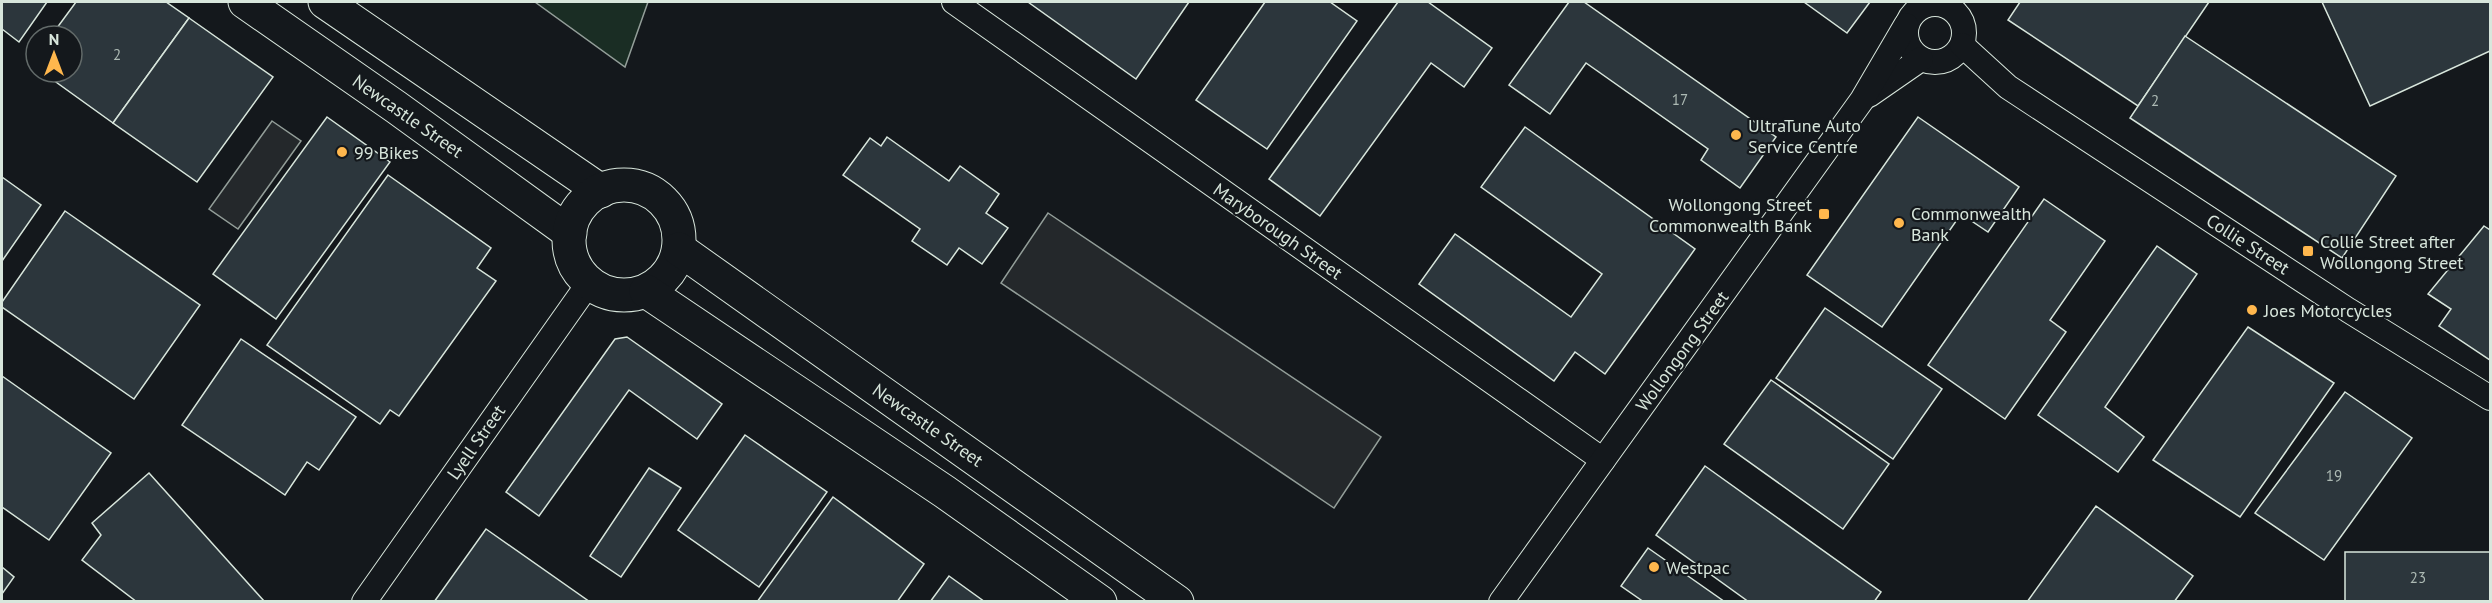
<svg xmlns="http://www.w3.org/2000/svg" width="2492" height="603" viewBox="0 0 2492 603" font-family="'PT Sans',sans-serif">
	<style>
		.green { fill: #1a2d24; stroke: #939e99; stroke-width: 1.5 }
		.parking { fill: #24282b; stroke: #939e99; stroke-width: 1.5 }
		.building { fill: #2c363c; stroke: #d8e6dc; stroke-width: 1.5 }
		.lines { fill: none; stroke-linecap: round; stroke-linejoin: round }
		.street-casing { stroke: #d8e6dc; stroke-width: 26 }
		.secondary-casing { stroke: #d8e6dc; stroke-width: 35 }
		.street { stroke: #14181c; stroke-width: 24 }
		.secondary { stroke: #14181c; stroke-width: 33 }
		.poi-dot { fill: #ffb74d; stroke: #14181c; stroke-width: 2 }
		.labels { text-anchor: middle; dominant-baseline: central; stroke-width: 4.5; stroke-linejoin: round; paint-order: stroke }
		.number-label { font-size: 15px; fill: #adbab4 }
		.street-label { font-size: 18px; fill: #d8e6dc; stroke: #14181c }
		.poi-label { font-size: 18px; fill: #d8e6dc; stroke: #14181c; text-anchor: start }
	</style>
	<rect width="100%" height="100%" fill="#14181c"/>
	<polygon class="green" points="535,2 648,2 625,67"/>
	<g class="parking">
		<polygon points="272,121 301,141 238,229 209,209"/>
		<polygon points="1048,213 1381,437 1334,508 1001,283"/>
	</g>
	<g class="building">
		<polygon points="2,2 47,2 19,42 2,29"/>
		<polygon points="76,2 166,2 189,18 113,123 42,72 72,72 72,36 51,36"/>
		<polygon points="1028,2 1189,2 1136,79"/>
		<polygon points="1265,2 1330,2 1357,21 1267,149 1196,100"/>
		<polygon points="1398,2 1428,2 1492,48 1464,87 1431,63 1320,216 1269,179"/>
		<polygon points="1569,2 1584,2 1776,137 1740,188 1701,160 1708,149 1586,63 1550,114 1509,85"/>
		<polygon points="1804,2 1870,2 1847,33"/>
		<polygon points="2020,2 2209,2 2138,106 2008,20"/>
		<polygon points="2322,2 2490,2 2490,51 2370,106"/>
		<polygon points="189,18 273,77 197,182 113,123"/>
		<polygon points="2185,36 2396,176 2342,258 2130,118"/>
		<polygon points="327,117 390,162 276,319 213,274"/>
		<polygon points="1918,117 2019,187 1988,232 1961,214 1882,327 1807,275"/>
		<polygon points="1525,127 1695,249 1605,374 1575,352 1554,381 1419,284 1455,234 1571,317 1602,274 1481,187"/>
		<polygon points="887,137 949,181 960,166 999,194 986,213 1008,228 982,264 959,248 947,265 912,241 920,229 843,175 870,138 881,146"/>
		<polygon points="388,175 491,248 477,268 496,281 399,416 390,410 380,424 267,345"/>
		<polygon points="2,177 41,205 2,261"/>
		<polygon points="2044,199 2105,241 2050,320 2066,332 2005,419 1928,365"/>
		<polygon points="65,211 200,305 134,399 2,307 2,302"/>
		<polygon points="2484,226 2490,230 2490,360 2439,326 2451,309 2428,294"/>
		<polygon points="2157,246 2197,274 2105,407 2144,437 2118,472 2038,415"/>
		<polygon points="1825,308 1942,389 1893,459 1776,378"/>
		<polygon points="2248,327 2334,383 2240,517 2153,460"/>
		<polygon points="627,337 722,404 697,439 629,390 539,516 506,492 615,339"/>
		<polygon points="241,339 356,417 319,470 307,462 285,495 182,425"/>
		<polygon points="2,376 111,453 49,540 2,507"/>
		<polygon points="1771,380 1889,464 1843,529 1724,444"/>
		<polygon points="2345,392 2412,438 2324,560 2255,513"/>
		<polygon points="745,435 827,492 759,587 678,530"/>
		<polygon points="1705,466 1881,592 1874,602 1749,602 1656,535"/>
		<polygon points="649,468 681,488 621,577 590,556"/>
		<polygon points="149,473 264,601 263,602 137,602 82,560 101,535 92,523"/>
		<polygon points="833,497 924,564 897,602 757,602"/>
		<polygon points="2096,506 2193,576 2174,602 2027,602"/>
		<polygon points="486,529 590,602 434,602"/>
		<polygon points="1648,548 1725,602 1644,602 1621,586"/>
		<rect x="2345" y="552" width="145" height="50"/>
		<polygon points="2,567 14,577 2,594"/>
		<polygon points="949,576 985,602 930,602"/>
	</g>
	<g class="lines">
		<defs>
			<g id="street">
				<polyline points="954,2 1603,460"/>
				<circle cx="1935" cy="33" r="29"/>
				<polyline points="1962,45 2008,87 2348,310 2490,398"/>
				<polyline points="1869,95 1921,59"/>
				<polyline points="364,602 589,283"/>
				<polyline points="1501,602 1862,100 1906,25"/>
			</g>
			<g id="secondary">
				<polyline points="245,2 396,107 570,233"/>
				<polyline points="325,2 601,191"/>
				<circle cx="624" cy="240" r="55"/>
				<polyline points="679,249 1177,602"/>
				<polyline points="646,291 945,492 1100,602"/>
			</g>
		</defs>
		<use href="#street" class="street-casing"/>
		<use href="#secondary" class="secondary-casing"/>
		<use href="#street" class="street"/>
		<use href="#secondary" class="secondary"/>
	</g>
	<g class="poi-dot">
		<circle cx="1736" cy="135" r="6"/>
		<circle cx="342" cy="152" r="6"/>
		<rect x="1818" y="208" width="12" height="12" rx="3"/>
		<circle cx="1899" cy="223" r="6"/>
		<rect x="2302" y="245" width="12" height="12" rx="3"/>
		<circle cx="2252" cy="310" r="6"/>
		<circle cx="1654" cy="567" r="6"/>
	</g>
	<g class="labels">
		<g class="number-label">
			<text x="117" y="54">2</text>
			<text x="1680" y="99">17</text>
			<text x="2155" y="100">2</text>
			<text x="2334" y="475">19</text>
			<text x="2418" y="577">23</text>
		</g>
		<g class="street-label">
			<text transform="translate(408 116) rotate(35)">Newcastle Street</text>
			<text transform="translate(1278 231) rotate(35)">Maryborough Street</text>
			<text transform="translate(2248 244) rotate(33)">Collie Street</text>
			<text transform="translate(1682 351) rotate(-54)">Wollongong Street</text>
			<text transform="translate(928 425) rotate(35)">Newcastle Street</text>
			<text transform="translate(476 442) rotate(-55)">Lyell Street</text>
		</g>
		<g class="poi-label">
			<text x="1748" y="125">UltraTune Auto<tspan x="1748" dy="21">Service Centre</tspan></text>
			<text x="354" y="152">99 Bikes</text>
			<text x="1812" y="204" text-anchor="end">Wollongong Street<tspan x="1812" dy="21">Commonwealth Bank</tspan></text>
			<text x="1911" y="213">Commonwealth<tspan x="1911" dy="21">Bank</tspan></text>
			<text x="2320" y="241">Collie Street after<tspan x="2320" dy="21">Wollongong Street</tspan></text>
			<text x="2264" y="310">Joes Motorcycles</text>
			<text x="1666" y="567">Westpac</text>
		</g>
	</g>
	<rect width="2492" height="603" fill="none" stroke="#d8e6dc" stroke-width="6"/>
	<g transform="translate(54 54)"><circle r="28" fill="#14181c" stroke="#626a69" stroke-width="1.5"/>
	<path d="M0-4.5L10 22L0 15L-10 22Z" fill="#ffb74d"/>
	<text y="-9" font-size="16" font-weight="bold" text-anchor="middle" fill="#d8e6dc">N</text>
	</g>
</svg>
